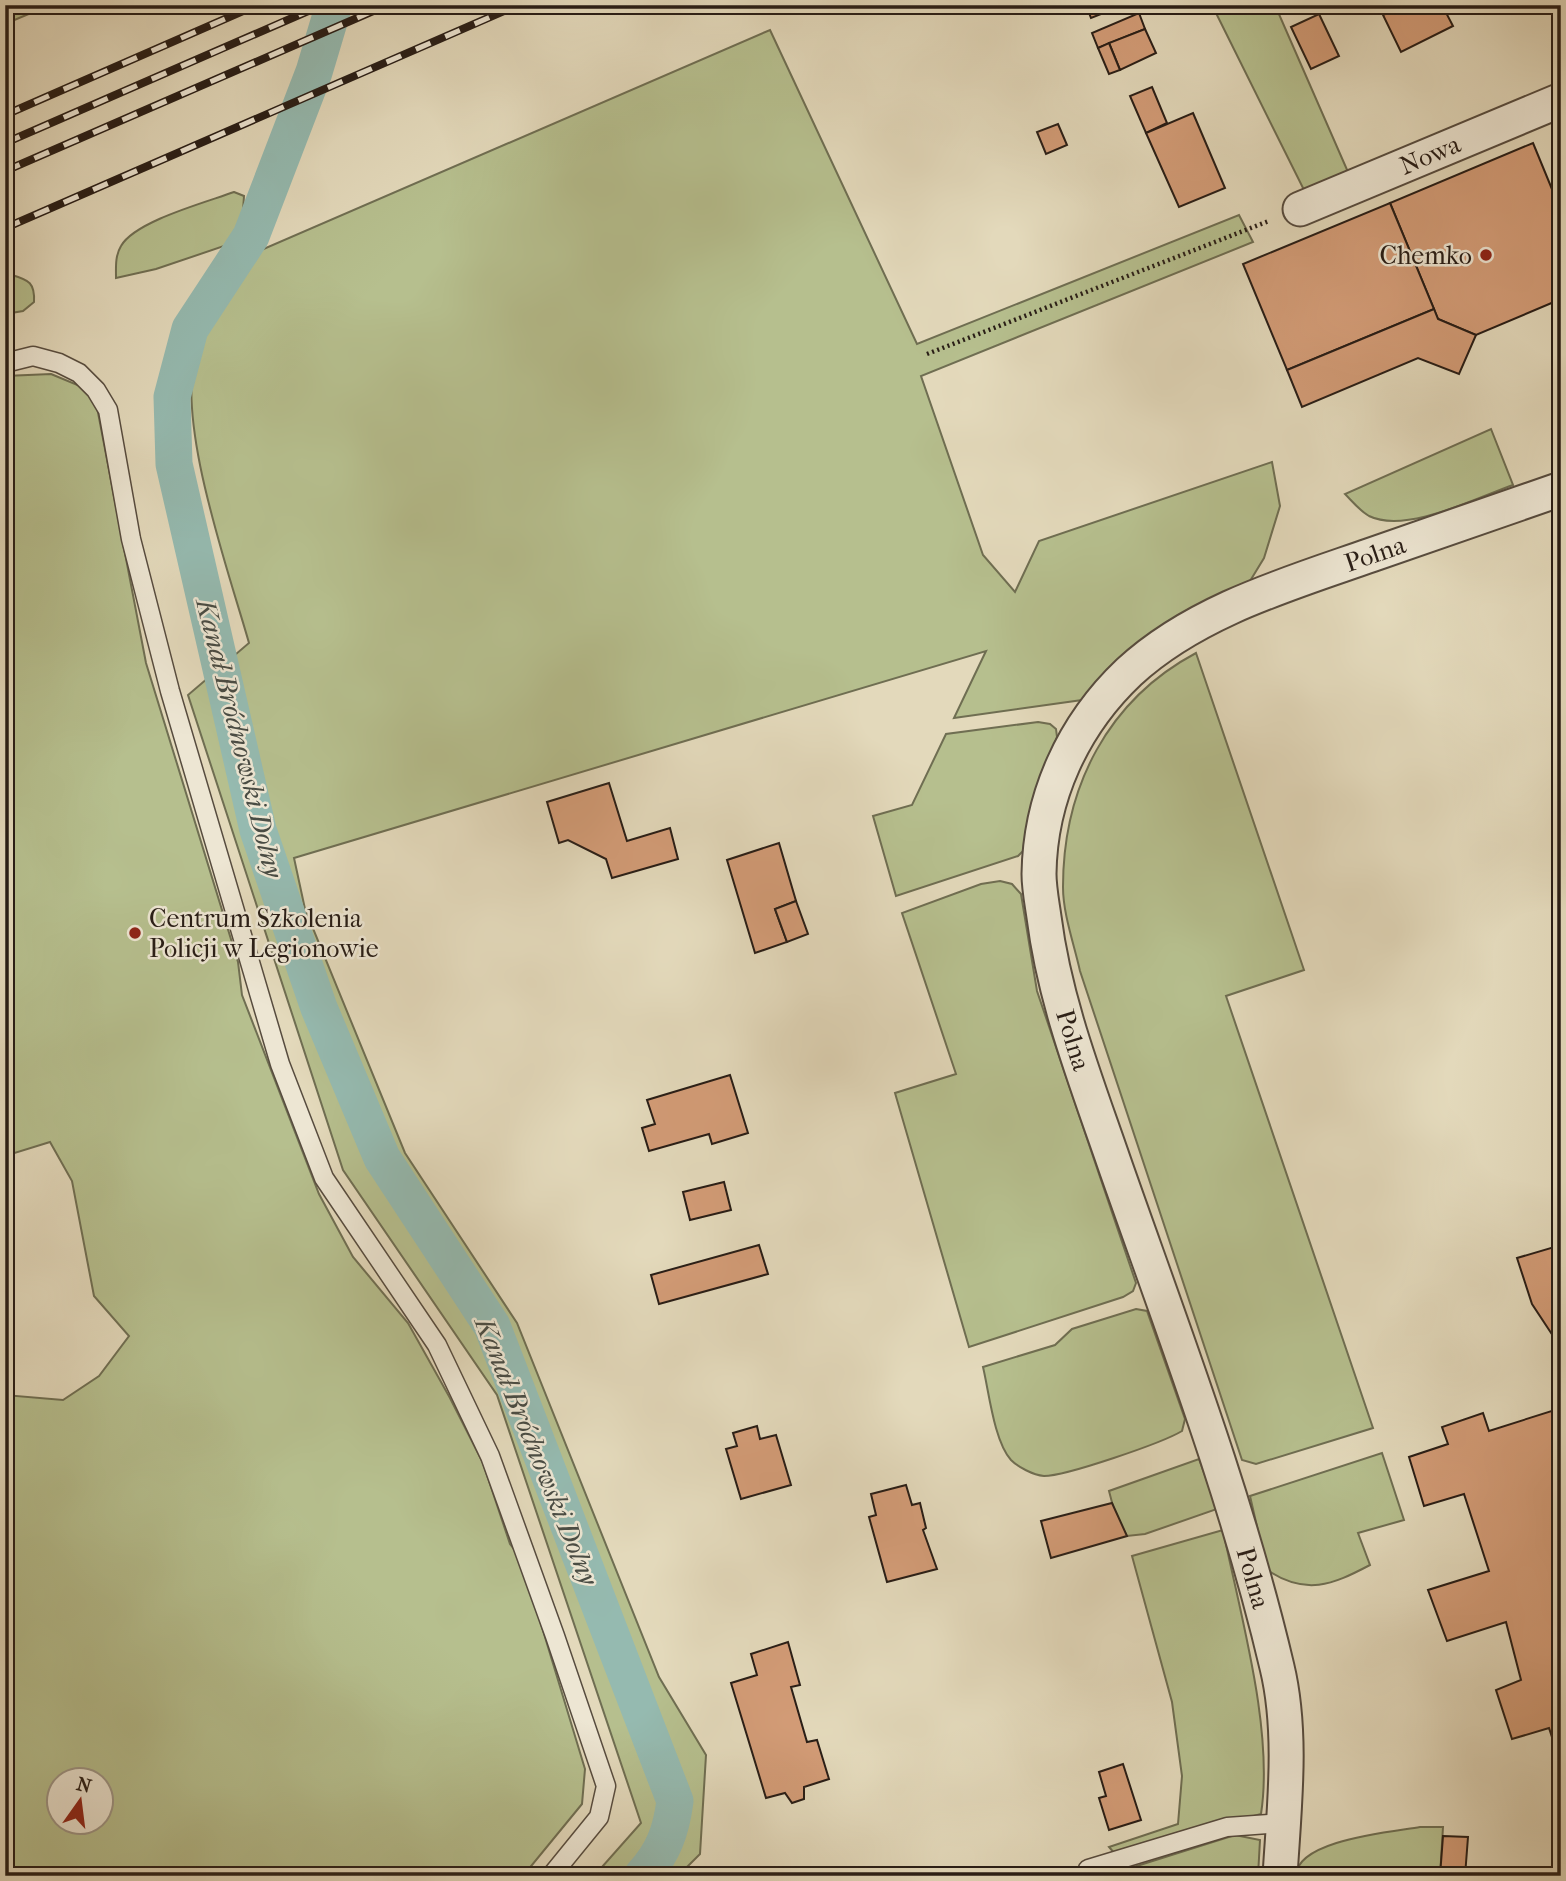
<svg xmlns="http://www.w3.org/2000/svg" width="1566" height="1881" viewBox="0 0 1566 1881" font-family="'IM FELL French Canon',serif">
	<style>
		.green { fill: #b6bf8e; stroke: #6f6e52; stroke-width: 2; fill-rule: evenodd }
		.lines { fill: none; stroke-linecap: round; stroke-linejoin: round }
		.canal { stroke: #95bab0; stroke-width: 37 }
		.building { fill: #d39c77; stroke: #281d16; stroke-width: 2 }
		.service-casing { stroke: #574c3f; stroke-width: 21 }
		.minor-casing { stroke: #574c3f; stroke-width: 37 }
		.path { stroke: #281d16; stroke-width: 4.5; stroke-dasharray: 2 3.5; stroke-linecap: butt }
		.service { stroke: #ede6d3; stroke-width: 18 }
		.minor { stroke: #ede6d3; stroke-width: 33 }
		.rail-casing { stroke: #281d16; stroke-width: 8 }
		.rail { stroke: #ede6d3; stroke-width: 5; stroke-dasharray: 16; stroke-linecap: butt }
		.poi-dot { fill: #8f2418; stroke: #ede6d3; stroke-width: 2.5 }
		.labels { text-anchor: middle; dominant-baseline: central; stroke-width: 5; stroke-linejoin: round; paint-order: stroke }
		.street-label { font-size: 26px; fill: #281d16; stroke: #ede6d3 }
		.poi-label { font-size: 26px; fill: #281d16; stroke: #ede6d3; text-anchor: end }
		.water-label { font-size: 28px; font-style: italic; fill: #494c44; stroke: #ede6d3 }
	</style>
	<rect width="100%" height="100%" fill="#e3d9bb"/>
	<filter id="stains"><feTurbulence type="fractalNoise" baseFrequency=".00286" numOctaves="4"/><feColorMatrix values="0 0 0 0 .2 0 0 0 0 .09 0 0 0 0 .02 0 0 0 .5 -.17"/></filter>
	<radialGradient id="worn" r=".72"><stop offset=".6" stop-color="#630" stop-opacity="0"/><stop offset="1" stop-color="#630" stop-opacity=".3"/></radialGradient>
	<g class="green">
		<polygon points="5,5 50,5 5,24"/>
		<polygon points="1212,5 1275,5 1348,172 1304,190"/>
		<path d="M 770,30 L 917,344 L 1239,215 L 1253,242 L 921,376 L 983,555 L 1015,592 L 1039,541 L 1272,462 L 1280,506 L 1264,558 L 1250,581 L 1101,682 L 1082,700 L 954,718 L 986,651 L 294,858 L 305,909 L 405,1153 L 517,1323 L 659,1677 L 706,1755 L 700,1854 L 678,1876 L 594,1876 L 641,1823 L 497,1395 L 343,1170 L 188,695 L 249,643 C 229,572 172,414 198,346 C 211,313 233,284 252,254 Z"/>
		<path d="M 234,192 L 244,196 L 242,225 L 227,245 L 156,269 L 116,278 C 116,267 115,256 121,246 C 135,221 207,202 234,192 Z"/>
		<path d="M 12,275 C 29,280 35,283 34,302 L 23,311 L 5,314 L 5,278 Z"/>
		<path d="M 51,374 L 80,386 L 96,402 L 146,663 L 238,962 L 242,995 L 319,1194 L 353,1257 L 408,1323 L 450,1398 L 483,1463 L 510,1544 L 521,1558 L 585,1769 L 582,1804 L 523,1876 L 5,1876 L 5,1395 L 63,1400 L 99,1376 L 129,1336 L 94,1296 L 72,1181 L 50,1142 L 5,1156 L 5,376 ZM 60,1780 L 102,1780 L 102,1822 L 60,1822 Z"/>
		<path d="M 1491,429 L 1513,485 C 1476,498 1406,534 1369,516 C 1360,511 1352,501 1345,494 Z"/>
		<path d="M 1196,653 L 1304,970 L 1226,996 L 1373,1428 L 1256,1464 L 1242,1460 L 1080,971 C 1074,944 1063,914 1063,887 C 1063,787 1108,700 1196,653 Z"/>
		<polygon points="1038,722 1050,724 1056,729 1057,737 1036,792 1026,848 1018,856 896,896 873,816 912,805 946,734"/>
		<polygon points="1000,881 1012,884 1021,894 1037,991 1136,1283 1133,1291 1123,1297 969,1347 895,1093 956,1074 902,913 981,884"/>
		<path d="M 1136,1309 L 1147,1311 L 1185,1419 L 1182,1431 C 1162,1443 1066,1476 1044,1476 C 1033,1475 1018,1467 1011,1460 C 994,1441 989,1392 983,1367 L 1055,1345 L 1072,1329 Z"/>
		<path d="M 1382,1453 L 1404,1520 L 1358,1533 L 1370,1565 C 1332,1585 1306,1596 1267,1570 L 1250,1496 Z"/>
		<polygon points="1199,1459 1217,1509 1145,1534 1127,1536 1115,1514 1109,1491"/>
		<path d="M 1223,1530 C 1240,1614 1274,1730 1261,1814 L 1115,1854 L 1109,1847 L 1178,1824 L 1182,1776 L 1172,1702 L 1132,1556 Z"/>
		<path d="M 1420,1827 L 1443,1827 L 1440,1876 L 1296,1876 C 1296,1840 1391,1832 1420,1827 Z"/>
		<polygon points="1235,1835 1260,1840 1258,1876 1105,1876"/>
	</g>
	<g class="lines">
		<path class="canal" d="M 334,5 L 314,72 L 251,236 L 190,329 L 172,397 L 174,464 L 258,830 L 319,1008 L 382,1158 L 492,1326 L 675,1801 C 671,1832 663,1853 642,1876"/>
	</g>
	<g class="building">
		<polygon points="1086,5 1112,5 1114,9 1091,18"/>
		<polygon points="1404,5 1442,5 1453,26 1401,52 1383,15"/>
		<polygon points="1139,13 1145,29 1098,48 1092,33"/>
		<polygon points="1319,14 1339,56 1311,69 1291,27"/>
		<polygon points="1145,29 1156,53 1120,70 1109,43"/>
		<polygon points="1109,43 1120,70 1109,74 1098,48"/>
		<polygon points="1152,87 1167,123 1146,133 1130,96"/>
		<polygon points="1193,113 1225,188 1179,207 1146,133"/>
		<polygon points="1058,124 1067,145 1046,154 1037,132"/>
		<polygon points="1533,143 1561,211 1561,299 1476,335 1438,319 1390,203"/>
		<polygon points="1390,203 1434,309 1287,370 1243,264"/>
		<polygon points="1434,309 1438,319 1476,335 1459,374 1418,358 1302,407 1287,370"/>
		<polygon points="609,783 627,841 670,828 678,859 612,878 606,859 568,840 559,843 547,802"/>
		<polygon points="779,843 796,901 775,909 787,942 755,953 727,860"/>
		<polygon points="796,901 808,934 787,942 775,909"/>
		<polygon points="730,1075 748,1133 712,1144 709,1134 649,1151 642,1128 655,1124 647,1100"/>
		<polygon points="724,1182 731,1210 690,1220 683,1192"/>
		<polygon points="759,1245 768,1274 659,1304 651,1275"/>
		<polygon points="1561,1245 1561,1348 1532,1304 1517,1258"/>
		<polygon points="1561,1408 1561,1765 1549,1728 1512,1739 1496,1690 1521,1680 1506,1622 1447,1641 1428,1590 1489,1571 1464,1494 1424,1506 1409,1457 1448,1444 1442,1427 1483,1413 1489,1431"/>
		<polygon points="757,1426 760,1439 776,1435 791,1485 741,1499 726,1449 737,1446 733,1433"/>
		<polygon points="906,1485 912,1505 920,1503 926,1528 923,1530 937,1569 887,1582 869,1517 876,1515 871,1494"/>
		<polygon points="1112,1503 1127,1536 1051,1558 1041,1521"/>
		<polygon points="788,1642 800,1685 791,1687 807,1742 817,1740 829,1779 804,1787 804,1799 792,1803 785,1793 766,1798 731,1683 757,1675 751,1654"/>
		<polygon points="1123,1764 1141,1820 1109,1830 1099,1798 1106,1796 1099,1772"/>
		<polygon points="1443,1836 1468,1837 1465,1876 1440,1876"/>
	</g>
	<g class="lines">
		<defs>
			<g id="service">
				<polyline points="5,363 33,356 59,363 79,373 96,390 108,410 131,539 170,691 280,1064 324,1178 437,1345 490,1456 555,1636 606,1786 599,1817 551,1876"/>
				<polyline points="1088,1869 1227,1827 1283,1823"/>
			</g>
			<g id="minor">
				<polyline points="1300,209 1561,100"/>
				<path d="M 1280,1876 C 1284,1809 1293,1733 1277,1667 C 1237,1497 1174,1333 1116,1168 C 1088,1086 1055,1004 1044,917 C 1042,903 1039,888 1039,874 C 1040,797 1073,725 1129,672 C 1195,611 1288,584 1371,555 C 1434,533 1497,511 1561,489"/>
			</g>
		</defs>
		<use href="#service" class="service-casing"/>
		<use href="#minor" class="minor-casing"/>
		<polyline class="path" points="927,354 1269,221"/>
		<use href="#service" class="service"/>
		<use href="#minor" class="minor"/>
		<defs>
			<g id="rail">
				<polyline points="5,115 257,5"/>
				<polyline points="5,143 322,5"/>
				<polyline points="5,171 387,5"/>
				<polyline points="5,228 518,5"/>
			</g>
		</defs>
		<use href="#rail" class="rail-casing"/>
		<use href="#rail" class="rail"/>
	</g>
	<g class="poi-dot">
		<circle cx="1486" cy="255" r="7"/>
		<circle cx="135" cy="933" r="7"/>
	</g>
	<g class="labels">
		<g class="street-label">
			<text transform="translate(1430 155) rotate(-23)">Nowa</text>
			<text transform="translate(1375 554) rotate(-19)">Polna</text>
			<text transform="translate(1073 1040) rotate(73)">Polna</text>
			<text transform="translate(1253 1578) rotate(74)">Polna</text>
		</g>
		<g class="poi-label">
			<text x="1472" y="255">Chemko</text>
			<text x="149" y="918" text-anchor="start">Centrum Szkolenia<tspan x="149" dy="30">Policji w Legionowie</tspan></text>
		</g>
		<g class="water-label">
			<text transform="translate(240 738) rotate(76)">Kanał Bródnowski Dolny</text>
			<text transform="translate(537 1451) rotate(68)">Kanał Bródnowski Dolny</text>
		</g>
	</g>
	<rect width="1566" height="1881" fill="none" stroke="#e3d9bb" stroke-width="28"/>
	<rect x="7" y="7" width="1552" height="1867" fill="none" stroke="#281d16" stroke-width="3.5"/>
	<rect x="14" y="14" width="1538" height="1853" fill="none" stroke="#281d16" stroke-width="2"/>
	<g transform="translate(80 1801) rotate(14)"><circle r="33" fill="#ede6d3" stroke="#9e9687" stroke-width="2"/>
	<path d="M0-5L12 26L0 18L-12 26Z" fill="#8f2418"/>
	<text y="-10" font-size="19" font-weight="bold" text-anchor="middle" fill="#281d16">N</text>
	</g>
	<rect width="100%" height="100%" filter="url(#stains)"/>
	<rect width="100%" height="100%" fill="url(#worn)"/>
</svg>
